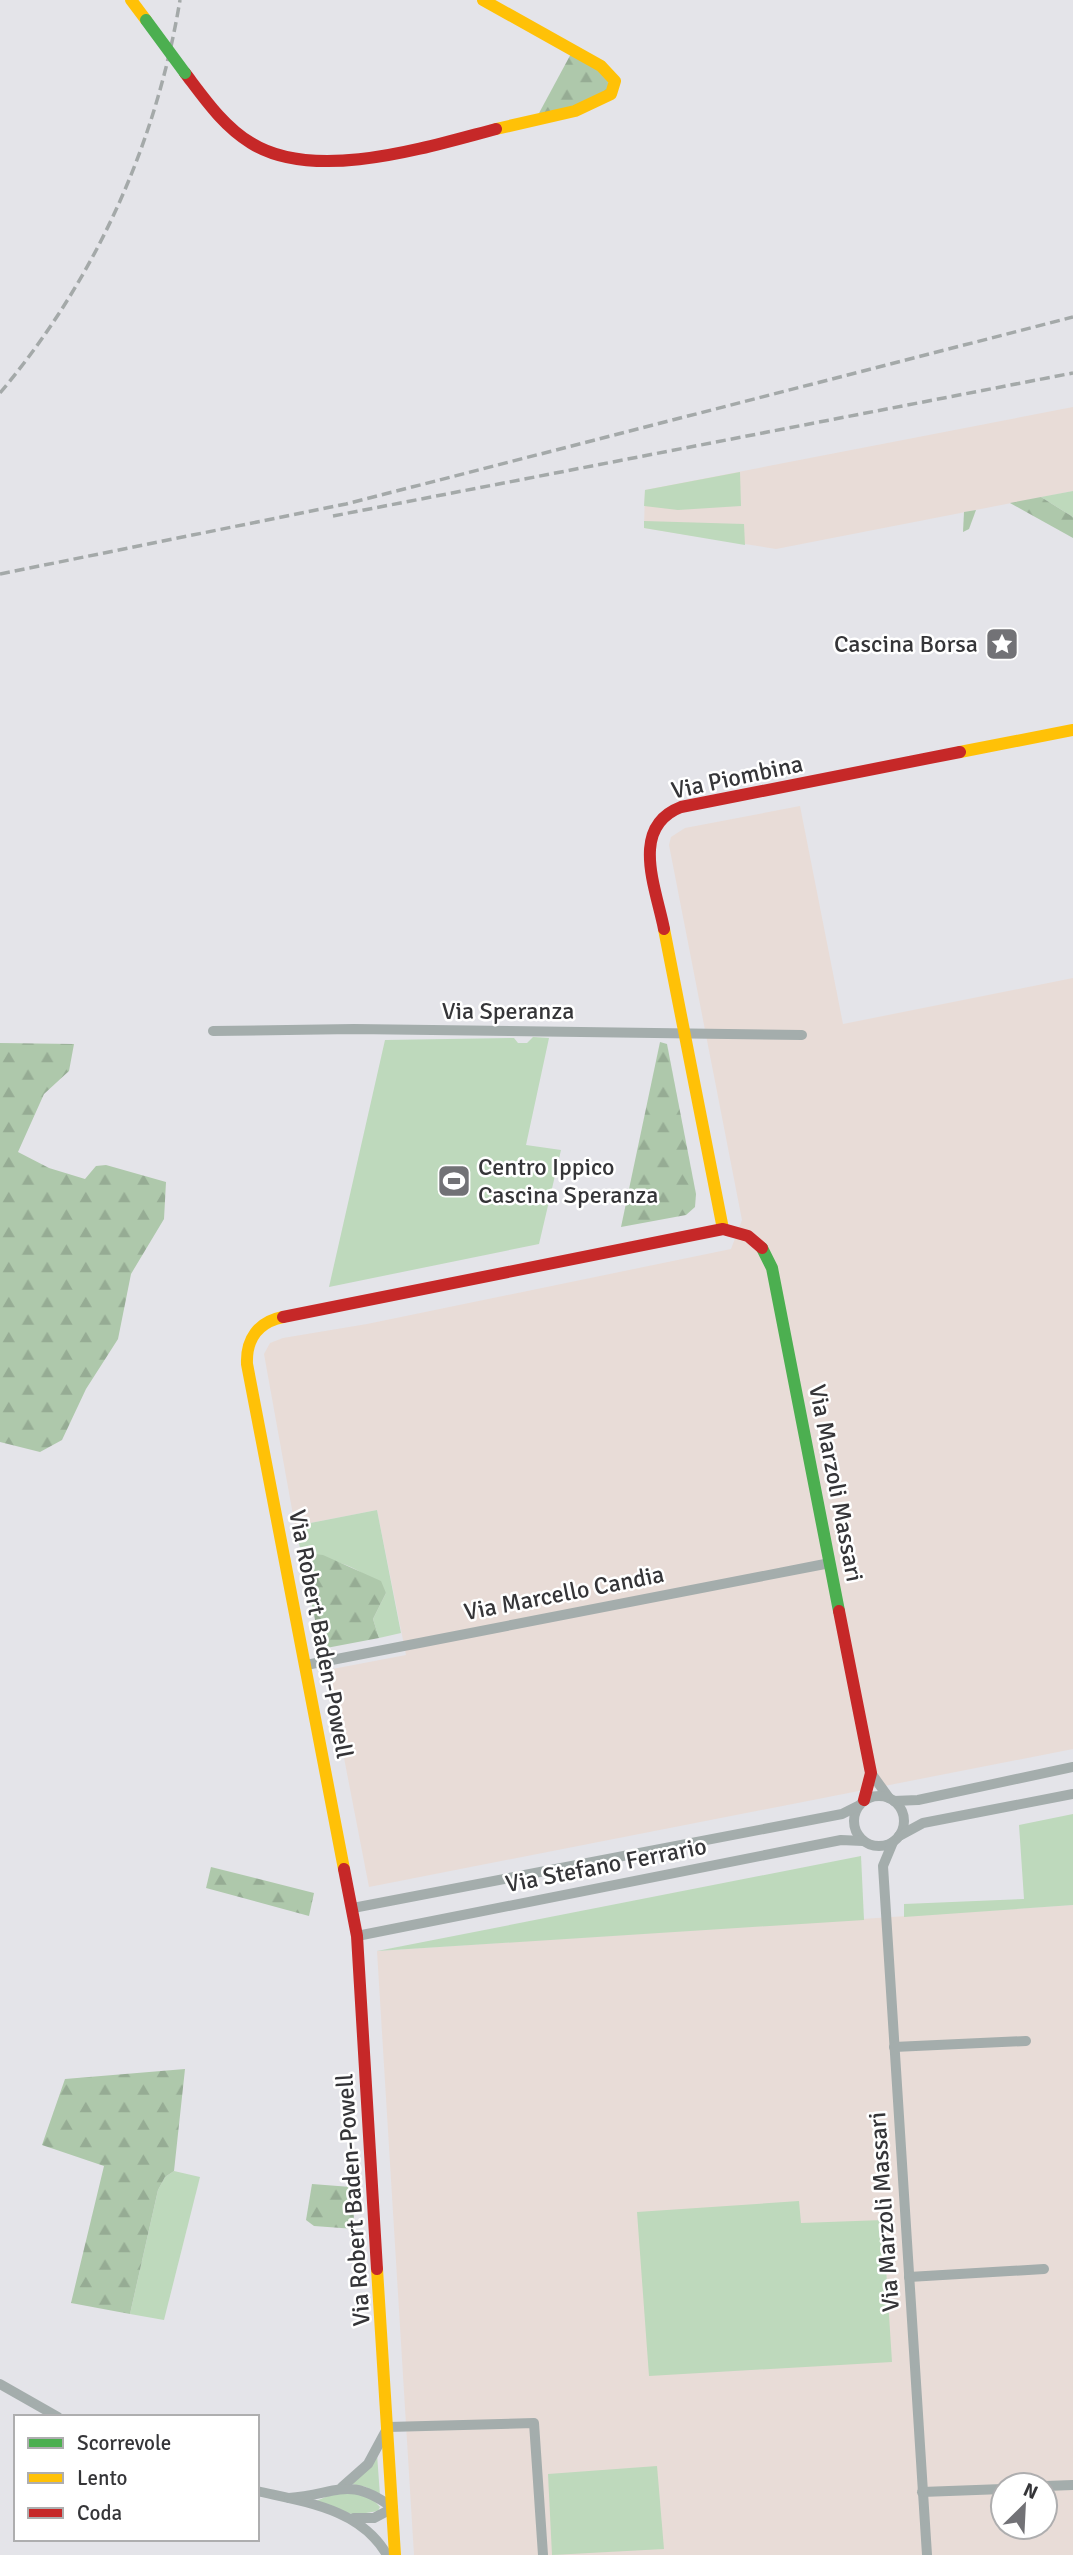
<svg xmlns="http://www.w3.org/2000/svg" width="1073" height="2555" viewBox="0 0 1073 2555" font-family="Signika,sans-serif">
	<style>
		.industrial { fill: #e8dcd7; fill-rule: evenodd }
		.green { fill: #bed9bc }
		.forest { fill: url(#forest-firs) }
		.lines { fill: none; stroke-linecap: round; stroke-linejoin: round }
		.street { stroke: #a4adac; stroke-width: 10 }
		.fast { stroke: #4caf50; stroke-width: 12 }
		.slow { stroke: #ffc107; stroke-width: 12 }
		.jam { stroke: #c62828; stroke-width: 12 }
		.rail { stroke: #a4a9a9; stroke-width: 3.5; stroke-dasharray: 10 5; stroke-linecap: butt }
		.fast-bridge { stroke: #4caf50; stroke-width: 12 }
		.labels { text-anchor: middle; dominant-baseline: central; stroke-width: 5; stroke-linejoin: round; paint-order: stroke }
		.poi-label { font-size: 24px; fill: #353538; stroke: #fff; text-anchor: end }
		.street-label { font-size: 24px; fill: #353538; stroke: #fff }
	</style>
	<defs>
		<pattern id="forest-firs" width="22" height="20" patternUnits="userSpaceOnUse" patternTransform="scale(1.75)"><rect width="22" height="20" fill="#aec8ab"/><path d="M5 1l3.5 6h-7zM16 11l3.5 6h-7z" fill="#96ac94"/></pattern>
	</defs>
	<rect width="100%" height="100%" fill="#e4e4e9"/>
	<g class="industrial">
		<polygon points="1073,407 1073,491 776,549 644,528 645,490"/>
		<polygon points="800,806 843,1024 1073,978 1073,1749 369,1887 327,1670 406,1655 377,1510 295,1526 264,1354 270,1343 283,1338 367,1324 731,1249 742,1220 669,845 671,837 685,828"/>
		<path d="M 1073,1905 L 1073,2555 L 414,2555 L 377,1951 ZM 1003,2485 L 1045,2485 L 1045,2527 L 1003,2527 Z"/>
	</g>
	<g class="green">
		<polygon points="740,472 741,506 678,510 644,506 645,490"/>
		<polygon points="1073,491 1073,517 1041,497"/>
		<polygon points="644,521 744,524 745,545 644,528"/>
		<polygon points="533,1037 549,1038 526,1145 561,1150 539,1244 329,1287 385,1040 514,1038 518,1043 527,1043"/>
		<path d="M 377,1510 L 401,1633 L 379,1638 L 373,1619 L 386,1593 C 363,1569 341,1560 308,1556 L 303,1561 L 295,1526 Z"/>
		<polygon points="1073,1814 1073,1905 904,1917 904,1904 1024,1899 1019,1825"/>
		<polygon points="861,1856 864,1920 377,1951"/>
		<polygon points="174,2171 200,2177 164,2320 130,2314 158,2190 165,2177"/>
		<polygon points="799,2201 801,2223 883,2220 892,2362 649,2376 637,2212"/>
		<polygon points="377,2454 380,2496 366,2487 352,2484 369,2468"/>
		<polygon points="657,2466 664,2549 552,2555 548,2474"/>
		<path d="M 340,2491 C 356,2492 369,2494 380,2507 L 378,2511 L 354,2515 L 316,2501 Z"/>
	</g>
	<g class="forest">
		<polygon points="573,50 604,70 610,87 595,101 538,115"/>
		<polygon points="1041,497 1073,517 1073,538 1010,503"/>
		<polygon points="976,510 969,529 963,532 964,512"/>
		<polygon points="660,1042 667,1044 696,1194 695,1207 686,1215 621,1227"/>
		<polygon points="0,1043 74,1044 69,1071 44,1094 18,1152 49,1168 85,1179 96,1166 106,1165 166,1182 164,1219 131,1274 118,1339 86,1389 62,1440 40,1452 0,1442"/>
		<polygon points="315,1554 323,1555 381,1581 386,1593 373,1619 379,1638 321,1649 303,1561"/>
		<polygon points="211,1867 314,1893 309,1916 206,1888"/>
		<polygon points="185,2069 174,2171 165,2177 158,2190 130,2314 71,2303 104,2166 42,2145 65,2079"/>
		<polygon points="312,2184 351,2187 355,2229 314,2226 306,2220"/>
	</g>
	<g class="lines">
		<g class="street">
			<polyline points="213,1031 354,1029 802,1035"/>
			<polyline points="306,1665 830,1563"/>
			<polyline points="871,1773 889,1798"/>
			<circle cx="879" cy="1821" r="25"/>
			<polyline points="894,1801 918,1800 1073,1767"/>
			<polyline points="899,1836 923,1823 1073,1794"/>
			<polyline points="893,1842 883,1866 927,2555"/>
			<polyline points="353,1908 842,1814 858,1806"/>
			<polyline points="357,1936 841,1840 863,1841"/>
			<polyline points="894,2047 1026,2041"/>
			<polyline points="909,2277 1044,2269"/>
			<polyline points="0,2384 58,2417"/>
			<polyline points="1045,2486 1073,2485"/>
			<polyline points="342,2487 368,2464 388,2427 534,2423 543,2555"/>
			<path d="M 257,2491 C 305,2502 361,2509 387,2555"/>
			<polyline points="922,2492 1003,2489"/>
			<path d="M 289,2498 C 338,2494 349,2475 393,2508 L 374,2518 L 354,2518"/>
		</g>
		<polyline class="fast" points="762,1248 772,1268 839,1611"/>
		<g class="slow">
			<polyline points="131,0 146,20"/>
			<polyline points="483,0 601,66 615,81 611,94 575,111 496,129"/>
			<polyline points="960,752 1073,730"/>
			<polyline points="664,929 723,1229"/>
			<path d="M 283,1317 C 258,1322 246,1339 247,1364 L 344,1869"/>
			<polyline points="377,2269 395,2555"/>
		</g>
		<g class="jam">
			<path d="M 185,73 C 204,98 223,126 251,143 C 315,183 427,147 496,129"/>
			<path d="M 664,929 C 656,888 629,827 681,807 L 960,752"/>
			<polyline points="283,1317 723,1229 748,1236 762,1248"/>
			<polyline points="839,1611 871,1773 864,1800"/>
			<polyline points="344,1869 357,1936 377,2269"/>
		</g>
		<g class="rail">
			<path d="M 0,393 C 95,280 156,145 180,0"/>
			<polyline points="333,516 1073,373"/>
			<polyline points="0,574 346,504 1073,317"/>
		</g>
		<polyline class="fast-bridge" points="146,20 185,73"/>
	</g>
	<defs>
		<symbol id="sight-square" viewBox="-11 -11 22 22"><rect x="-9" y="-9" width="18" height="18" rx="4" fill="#727276" stroke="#fff"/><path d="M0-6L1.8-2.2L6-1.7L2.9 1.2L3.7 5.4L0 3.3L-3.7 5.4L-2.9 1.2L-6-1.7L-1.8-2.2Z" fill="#fff"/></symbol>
		<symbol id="stadium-square" viewBox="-11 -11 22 22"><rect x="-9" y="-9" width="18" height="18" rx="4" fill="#727276" stroke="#fff"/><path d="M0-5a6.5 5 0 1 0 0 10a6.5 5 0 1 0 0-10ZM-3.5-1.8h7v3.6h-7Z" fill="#fff"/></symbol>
	</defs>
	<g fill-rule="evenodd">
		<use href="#sight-square" x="983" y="625" width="38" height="38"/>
		<use href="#stadium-square" x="435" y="1162" width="38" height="38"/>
	</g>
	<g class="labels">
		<g class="poi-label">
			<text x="978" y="644">Cascina Borsa</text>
			<text x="478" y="1167" text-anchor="start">Centro Ippico<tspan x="478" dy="28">Cascina Speranza</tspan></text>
		</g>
		<g class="street-label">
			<text transform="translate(737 777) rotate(-12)">Via Piombina</text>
			<text x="508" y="1011">Via Speranza</text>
			<text transform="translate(836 1483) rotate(79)">Via Marzoli Massari</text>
			<text transform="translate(564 1593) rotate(-11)">Via Marcello Candia</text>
			<text transform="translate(321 1634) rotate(79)">Via Robert Baden-Powell</text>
			<text transform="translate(606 1865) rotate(-11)">Via Stefano Ferrario</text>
			<text transform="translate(353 2200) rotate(-94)">Via Robert Baden-Powell</text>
			<text transform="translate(884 2212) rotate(-94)">Via Marzoli Massari</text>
		</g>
	</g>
	<rect x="14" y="2415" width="245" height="126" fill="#ffffff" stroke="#aeaeaf" stroke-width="2"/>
	<rect x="28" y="2438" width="35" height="10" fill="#4caf50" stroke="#aeaeaf" stroke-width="2"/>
	<text x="77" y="2450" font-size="21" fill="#353538">Scorrevole</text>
	<rect x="28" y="2473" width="35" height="10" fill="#ffc107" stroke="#aeaeaf" stroke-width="2"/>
	<text x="77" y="2485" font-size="21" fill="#353538">Lento</text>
	<rect x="28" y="2508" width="35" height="10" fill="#c62828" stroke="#aeaeaf" stroke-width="2"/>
	<text x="77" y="2520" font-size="21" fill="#353538">Coda</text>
	<g transform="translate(1024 2506) rotate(24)"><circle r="33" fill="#ffffff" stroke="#aeaeaf" stroke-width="2"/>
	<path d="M0-5L12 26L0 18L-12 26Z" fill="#727276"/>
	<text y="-10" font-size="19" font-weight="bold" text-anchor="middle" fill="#353538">N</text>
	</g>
</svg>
